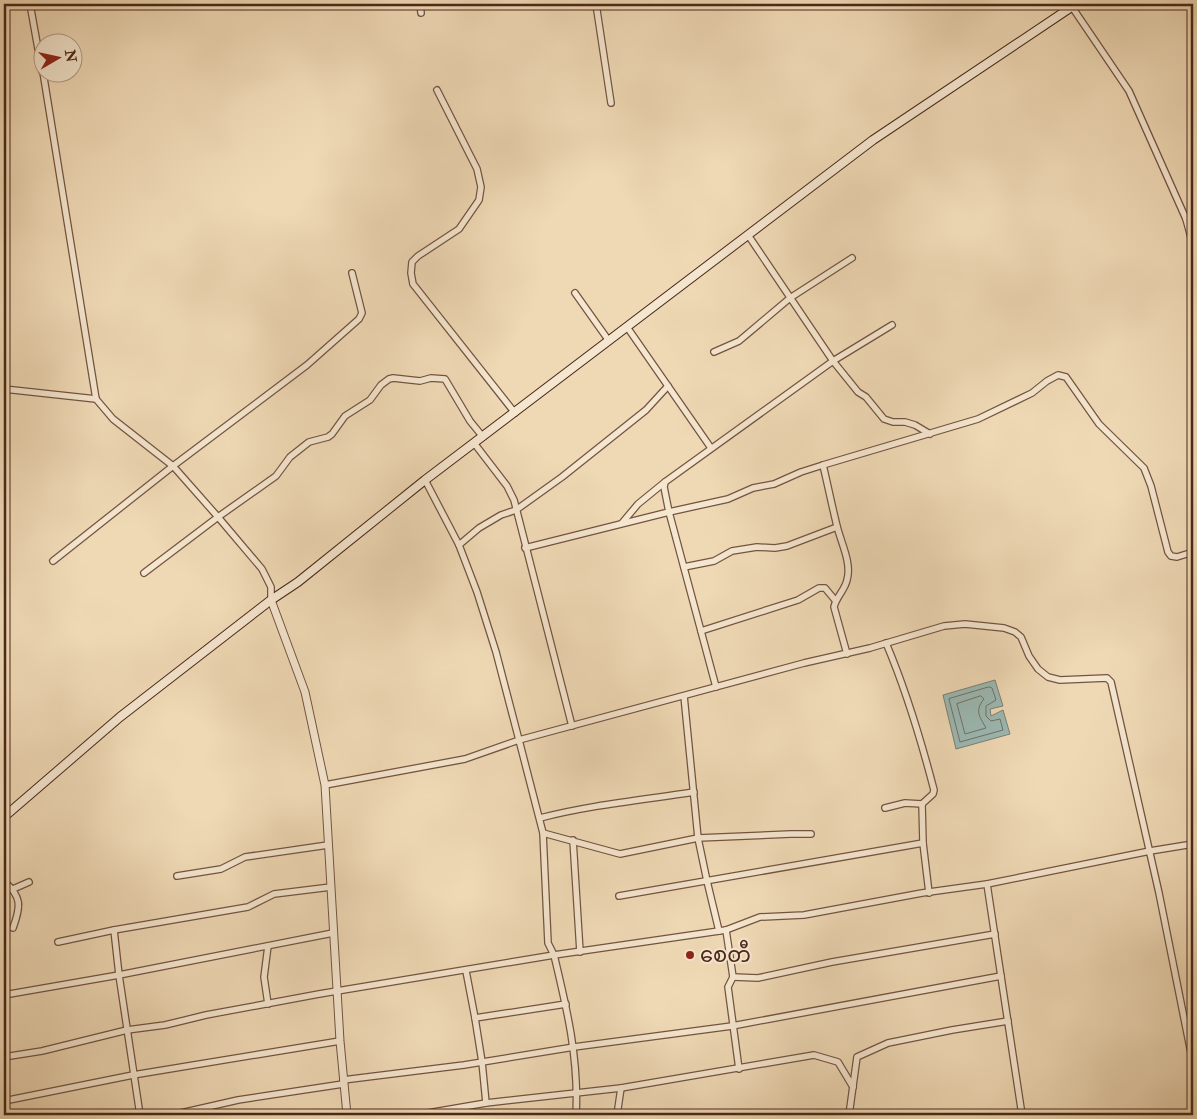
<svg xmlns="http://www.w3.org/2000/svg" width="1197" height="1119" viewBox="0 0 1197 1119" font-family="'IM FELL Double Pica','Noto Sans Myanmar',serif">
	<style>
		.water { fill: #9bb9b4; stroke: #7b7f76 }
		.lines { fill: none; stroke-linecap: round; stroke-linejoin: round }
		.shore { stroke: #727067; stroke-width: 1 }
		.minor-casing { stroke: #735441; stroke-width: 8 }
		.tertiary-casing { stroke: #735441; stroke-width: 9 }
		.secondary-casing { stroke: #4a281a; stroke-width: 10 }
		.minor { stroke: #f5e6cf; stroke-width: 5.5 }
		.tertiary { stroke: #f5e6cf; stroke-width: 7 }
		.secondary { stroke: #f5e6cf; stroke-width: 8 }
		.poi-dot { fill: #8f2418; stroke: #f5e6cf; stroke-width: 2 }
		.labels { text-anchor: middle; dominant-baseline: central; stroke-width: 4; stroke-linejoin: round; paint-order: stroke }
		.poi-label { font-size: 21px; fill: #4a281a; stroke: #f5e6cf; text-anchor: start }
	</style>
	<rect width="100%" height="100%" fill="#efd9b5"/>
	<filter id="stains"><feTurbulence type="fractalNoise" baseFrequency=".004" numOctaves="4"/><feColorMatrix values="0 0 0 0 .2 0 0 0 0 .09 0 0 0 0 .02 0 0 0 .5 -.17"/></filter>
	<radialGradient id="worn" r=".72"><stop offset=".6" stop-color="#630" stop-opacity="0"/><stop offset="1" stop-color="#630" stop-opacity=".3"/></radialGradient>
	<polygon class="water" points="995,680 1003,706 990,709 991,716 1003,710 1010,734 956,749 943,695"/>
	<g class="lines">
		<g class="shore">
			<polygon points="989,687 992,688 996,700 986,706 986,716 991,721 1000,719 1003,730 960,742 949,699"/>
			<path d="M 981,696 L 984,699 C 974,711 980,717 986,728 L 965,734 L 957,704 Z"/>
		</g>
		<defs>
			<g id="minor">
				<polyline points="30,4 42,71"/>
				<polyline points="420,4 421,13"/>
				<polyline points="596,4 611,103"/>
				<polyline points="1070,4 1129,91 1186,219 1193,245"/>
				<polyline points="43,72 96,399 113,419 173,466 218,517 262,569 271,587 271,600"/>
				<polyline points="437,90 477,169 481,187 479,200 459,229 418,256 412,262 411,273 413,284 515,413"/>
				<polyline points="1186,219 1193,216"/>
				<polyline points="748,235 833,361 858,392 866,397 884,419 893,422 905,422 915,425 930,434"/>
				<polyline points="575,293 609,341"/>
				<polyline points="627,327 711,448"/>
				<polyline points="714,352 739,341 790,298 852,258"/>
				<polyline points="4,389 96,399"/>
				<polyline points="474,443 507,486 514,500 572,726"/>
				<polyline points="823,465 978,419 1032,393 1047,381 1058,375 1066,377 1099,424 1144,468 1151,486 1168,552 1171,556 1177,557 1193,552"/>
				<polyline points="622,523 638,504 665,482"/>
				<polyline points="459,545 479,528 501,515 516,510 562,477 646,410 668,386"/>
				<path d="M 525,548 L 669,512 L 728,499 L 753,488 L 774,484 L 801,472 L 823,465 C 828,486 832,506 837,526 C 841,543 852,563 847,580 C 845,590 836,597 834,607 L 847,654"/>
				<polyline points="53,561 173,466 307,365 359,319 362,313 352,273"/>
				<polyline points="684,567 714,561 732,551 757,547 775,548 787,546 837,527"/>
				<polyline points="144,573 218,517 276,476 290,457 309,442 328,437 332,434 345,416 370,400 381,385 389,379 393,378 420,381 431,378 445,379 470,421 483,437"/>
				<polyline points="701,631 798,600 819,588 825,588 835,600"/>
				<polyline points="716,687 669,512 664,487 665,482 833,361 892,325"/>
				<polyline points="684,696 698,838 707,881 719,931"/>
				<polyline points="325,785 465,759 519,740 496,652 477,592 459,545 425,480"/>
				<polyline points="922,804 923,843 929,893"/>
				<path d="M 885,808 L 905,803 L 922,804 L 933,794 L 934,790 C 921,740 906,690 886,643"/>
				<path d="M 540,818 C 590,805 642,800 694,792"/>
				<polyline points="543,833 620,854 698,838 791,834 811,834"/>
				<polyline points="573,840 580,952"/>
				<polyline points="177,876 221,869 245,857 328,845"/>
				<path d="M 4,881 C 22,897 21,906 13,928"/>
				<polyline points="987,884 1022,1115"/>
				<polyline points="13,889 29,882"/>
				<polyline points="619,896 923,843"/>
				<polyline points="114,930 119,975 140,1115"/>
				<polyline points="726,930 733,977 728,987 739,1069"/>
				<polyline points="58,942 114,930 248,907 274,894 331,887"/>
				<polyline points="268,946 264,977 268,1004"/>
				<polyline points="466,971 475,1018 566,1004"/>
				<polyline points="733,977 758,978 832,962 995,934"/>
				<polyline points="4,995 119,975 333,933"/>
				<polyline points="475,1018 482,1062 486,1103"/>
				<polyline points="4,1057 42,1051 127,1030 165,1025 206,1015 319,994 554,955 726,930 760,917 804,915 922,893 987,884 1150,851 1193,844"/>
				<polyline points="343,1080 464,1065 574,1047 732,1026 1001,976"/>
				<polyline points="4,1101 133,1075 340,1041"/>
				<polyline points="172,1115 238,1100 343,1084"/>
				<polyline points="416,1115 486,1103 621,1088 814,1055 838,1062 853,1087"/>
				<path d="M 576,1115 C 579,1059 567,1009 554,955 L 548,943 L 543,833 L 519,740 L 804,663 L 870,648 L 944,626 L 965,624 L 1004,628 L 1015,632 L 1021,637 L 1029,656 L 1038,669 L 1048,677 L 1060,680 L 1107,678 L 1111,682 L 1159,893 L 1193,1063"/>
				<polyline points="617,1115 621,1088"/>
				<polyline points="849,1115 857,1057 888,1043 952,1030 1008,1021"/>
			</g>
			<polyline id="tertiary" points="271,600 305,692 325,785 340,1041 347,1115"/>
			<polyline id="secondary" points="4,817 120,717 271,600 298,582 425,480 873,140 1076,4"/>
		</defs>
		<use href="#minor" class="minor-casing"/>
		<use href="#tertiary" class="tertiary-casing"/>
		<use href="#secondary" class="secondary-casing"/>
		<use href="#minor" class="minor"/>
		<use href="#tertiary" class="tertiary"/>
		<use href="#secondary" class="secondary"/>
	</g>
	<circle class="poi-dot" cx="690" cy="955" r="5"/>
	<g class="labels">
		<g class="poi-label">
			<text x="700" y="955">စေတီ</text>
		</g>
	</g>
	<rect width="1197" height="1119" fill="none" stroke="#efd9b5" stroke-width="20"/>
	<rect x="5" y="5" width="1187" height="1109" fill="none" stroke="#4a281a" stroke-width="2.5"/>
	<rect x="10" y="10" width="1177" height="1099" fill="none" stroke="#4a281a"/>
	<g transform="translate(58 58) rotate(81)"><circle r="24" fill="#f5e6cf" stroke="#b19a87"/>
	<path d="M0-4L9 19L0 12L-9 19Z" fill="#8f2418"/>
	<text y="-8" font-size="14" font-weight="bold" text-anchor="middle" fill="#4a281a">N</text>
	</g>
	<rect width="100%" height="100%" filter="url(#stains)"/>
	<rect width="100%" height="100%" fill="url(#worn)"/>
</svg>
